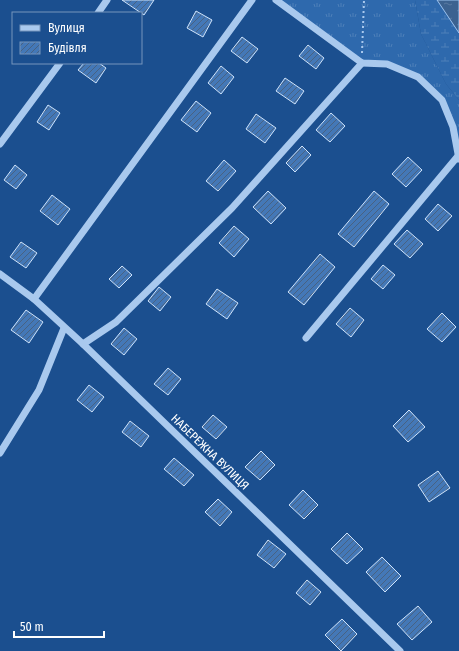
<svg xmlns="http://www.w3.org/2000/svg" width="459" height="651" viewBox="0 0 459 651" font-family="'Fira Sans Condensed',sans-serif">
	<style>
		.grass { fill: url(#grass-tufts) }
		.wetland { fill: url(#wetland-marsh) }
		.water { fill: url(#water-ripples); stroke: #9cc4f0 }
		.building { fill: url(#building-hatch); stroke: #cfe3fa }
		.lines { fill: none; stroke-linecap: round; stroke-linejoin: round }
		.path { stroke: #a9c9ee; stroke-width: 2; stroke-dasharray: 2 3; stroke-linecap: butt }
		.minor { stroke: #a9c9ee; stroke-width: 7 }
		.labels { text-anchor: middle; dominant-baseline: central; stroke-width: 3.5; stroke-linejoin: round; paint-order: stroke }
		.street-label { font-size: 12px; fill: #fff; stroke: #1b4f8f }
	</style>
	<defs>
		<pattern id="grass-tufts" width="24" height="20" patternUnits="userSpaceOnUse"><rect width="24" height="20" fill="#2e69ad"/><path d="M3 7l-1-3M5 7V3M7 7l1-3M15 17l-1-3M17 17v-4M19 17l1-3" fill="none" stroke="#4d80b9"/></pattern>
		<pattern id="wetland-marsh" width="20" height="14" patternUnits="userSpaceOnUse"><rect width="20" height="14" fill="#2e69ad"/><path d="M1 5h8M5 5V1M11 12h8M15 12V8" fill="none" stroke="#4d80b9"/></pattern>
		<pattern id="water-ripples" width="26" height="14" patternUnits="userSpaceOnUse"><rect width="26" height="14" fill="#3c6290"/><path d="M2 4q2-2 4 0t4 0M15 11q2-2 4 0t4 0" fill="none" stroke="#597aa1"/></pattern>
		<pattern id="building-hatch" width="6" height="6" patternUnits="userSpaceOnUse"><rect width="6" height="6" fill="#4478b7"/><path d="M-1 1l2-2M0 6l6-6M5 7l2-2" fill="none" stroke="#486282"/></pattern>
	</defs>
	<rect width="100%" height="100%" fill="#1b4f8f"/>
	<polygon class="grass" points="276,0 415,0 421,34 446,84 459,100 459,159 442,100 418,77 387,64 362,63"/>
	<polygon class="wetland" points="415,0 437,0 459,33 459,100 446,84 421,34"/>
	<polygon class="water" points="437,0 459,0 459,33"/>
	<g class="building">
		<polygon points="122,0 154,0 144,15"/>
		<polygon points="196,11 212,20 203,37 187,28"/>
		<polygon points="242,37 258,49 247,63 231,51"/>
		<polygon points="308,45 324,58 316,69 299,56"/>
		<polygon points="84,63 99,63 106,68 96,83 78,70"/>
		<polygon points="221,66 234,77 221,94 208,83"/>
		<polygon points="285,78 304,91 295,104 276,91"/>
		<polygon points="196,101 211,113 197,132 181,120"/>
		<polygon points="48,105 60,113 49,130 37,122"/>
		<polygon points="331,113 345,126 330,142 316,130"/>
		<polygon points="256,114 276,128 265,143 246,129"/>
		<polygon points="302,146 311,155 295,172 286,163"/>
		<polygon points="408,157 422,170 406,187 392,174"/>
		<polygon points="224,160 236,171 218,191 206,181"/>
		<polygon points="15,165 27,175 16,189 4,180"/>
		<polygon points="268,191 286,208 271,224 253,207"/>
		<polygon points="374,191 389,204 354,247 338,234"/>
		<polygon points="52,195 70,209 58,225 40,211"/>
		<polygon points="438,204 452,216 438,231 425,219"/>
		<polygon points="234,226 249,239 234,257 219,243"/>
		<polygon points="407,230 423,244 410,258 394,244"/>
		<polygon points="21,242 37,253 26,268 10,257"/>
		<polygon points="320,254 335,267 304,305 288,292"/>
		<polygon points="383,265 395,275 383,289 371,279"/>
		<polygon points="122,266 132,275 119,288 109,279"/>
		<polygon points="159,287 171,297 160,311 148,301"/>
		<polygon points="217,289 238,303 227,319 206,304"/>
		<polygon points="350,308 364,320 351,337 336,324"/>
		<polygon points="26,310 43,322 29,343 11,330"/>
		<polygon points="442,313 456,327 442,342 427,329"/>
		<polygon points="124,328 137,339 124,355 111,344"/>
		<polygon points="168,368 181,379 168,395 154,384"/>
		<polygon points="89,385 104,397 92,412 77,400"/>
		<polygon points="409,410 425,427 408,442 393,426"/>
		<polygon points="213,415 227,427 216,439 202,427"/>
		<polygon points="130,421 149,436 141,447 122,432"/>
		<polygon points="261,451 275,465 260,480 245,467"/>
		<polygon points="174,458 194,475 184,486 164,469"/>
		<polygon points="438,471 450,488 429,502 418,485"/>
		<polygon points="303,490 318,505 304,519 289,505"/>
		<polygon points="218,499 232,512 220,526 205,512"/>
		<polygon points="347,533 363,549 347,564 331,549"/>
		<polygon points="268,540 286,554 274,568 257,555"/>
		<polygon points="382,557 401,576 385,592 366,572"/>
		<polygon points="307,580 321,592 310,605 296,593"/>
		<polygon points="418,606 432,622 412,640 397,624"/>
		<polygon points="342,619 357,634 341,651 325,635"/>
	</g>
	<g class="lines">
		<polyline class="path" points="362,53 364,0"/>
		<g class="minor">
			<polyline points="276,0 362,63 387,64 418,77 442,100 453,127 459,159"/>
			<polyline points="98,13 107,0"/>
			<polyline points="0,144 60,63"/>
			<polyline points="0,274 34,299 83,344 400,651"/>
			<polyline points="34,299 252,0"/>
			<polyline points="306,338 458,156"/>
			<polyline points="83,344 116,322 232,208 362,63"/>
			<polyline points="0,453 39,390 64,328"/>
		</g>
	</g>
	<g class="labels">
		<g class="street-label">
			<text transform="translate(210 452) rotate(44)">НАБЕРЕЖНА ВУЛИЦЯ</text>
		</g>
	</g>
	<rect x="12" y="12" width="130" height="52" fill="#1b4f8f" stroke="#7695bc"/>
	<rect x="20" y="25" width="20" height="6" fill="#a9c9ee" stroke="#7695bc"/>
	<text x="48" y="32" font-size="12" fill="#ffffff">Вулиця</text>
	<rect x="20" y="42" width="20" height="12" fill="url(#building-hatch)" stroke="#7695bc"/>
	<text x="48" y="52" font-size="12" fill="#ffffff">Будівля</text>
	<path d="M14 631v6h90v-6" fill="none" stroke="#ffffff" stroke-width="2"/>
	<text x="20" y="631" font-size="12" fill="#ffffff" stroke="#1b4f8f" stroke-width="3" paint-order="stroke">50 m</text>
</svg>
